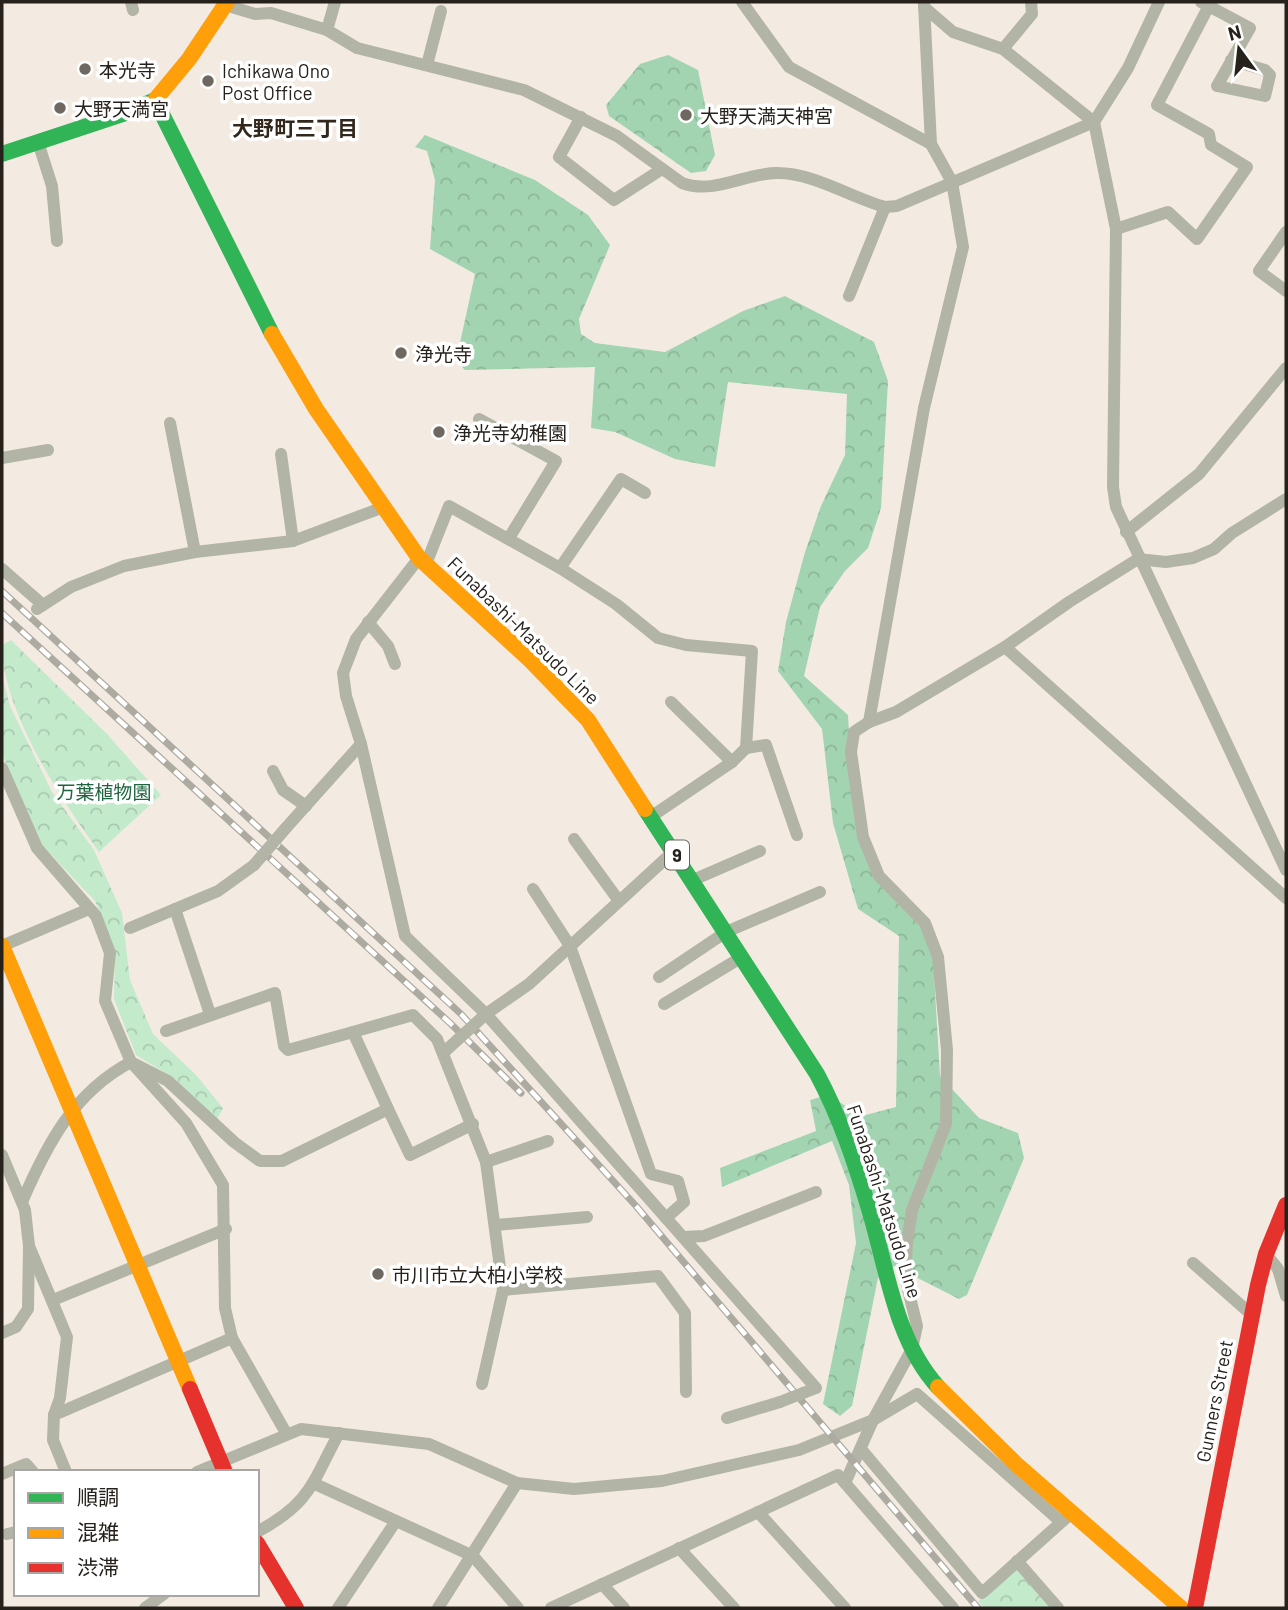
<svg xmlns="http://www.w3.org/2000/svg" width="1288" height="1610" viewBox="0 0 1288 1610" font-family="Barlow,'Noto Sans JP',sans-serif">
	<style>
		.forest { fill: url(#forest-crowns) }
		.park { fill: url(#park-crowns) }
		.lines { fill: none; stroke-linecap: round; stroke-linejoin: round }
		.street { stroke: #b2b4a5; stroke-width: 12 }
		.fast { stroke: #30b455; stroke-width: 16 }
		.slow { stroke: #ff9f0a; stroke-width: 16 }
		.jam { stroke: #e5322d; stroke-width: 16 }
		.rail-casing { stroke: #adaba1; stroke-width: 7 }
		.rail { stroke: #fff; stroke-width: 4.5; stroke-dasharray: 13; stroke-linecap: butt }
		.street-bridge { stroke: #b2b4a5; stroke-width: 12 }
		.poi-dot { fill: #6e6861; stroke: #fff; stroke-width: 2.5 }
		.labels { text-anchor: middle; dominant-baseline: central; stroke-width: 7; stroke-linejoin: round; paint-order: stroke }
		.shield { fill: #fff; stroke: #67645f; stroke-width: 2 }
		.shield-label { font-size: 18px; font-weight: bold; fill: #26211b }
		.poi-label { font-size: 19px; fill: #26211b; stroke: #fff; text-anchor: start }
		.street-label { font-size: 19px; fill: #26211b; stroke: #fff }
		.park-label { font-size: 19px; fill: #1e643e; stroke: #fff }
		.neighbourhood-label { font-size: 21px; font-weight: bold; fill: #32271b; stroke: #fff }
	</style>
	<defs>
		<pattern id="forest-crowns" width="20" height="18" patternUnits="userSpaceOnUse" patternTransform="scale(1.75)"><rect width="20" height="18" fill="#a3d4b2"/><path d="M2 6a3 3 0 1 1 6 0M12 15a3 3 0 1 1 6 0" fill="none" stroke="#8cb698"/></pattern>
		<pattern id="park-crowns" width="20" height="18" patternUnits="userSpaceOnUse" patternTransform="scale(1.75)"><rect width="20" height="18" fill="#c4eacc"/><path d="M2 6a3 3 0 1 1 6 0M12 15a3 3 0 1 1 6 0" fill="none" stroke="#a8c8af"/></pattern>
	</defs>
	<rect width="100%" height="100%" fill="#f3ebe2"/>
	<g class="forest">
		<polygon points="668,55 698,70 715,155 706,171 691,173 609,116 606,105 640,64"/>
		<polygon points="425,135 535,180 588,215 610,245 579,319 581,334 595,343 665,352 743,311 785,296 874,342 888,381 881,508 868,548 845,571 820,607 804,676 848,715 854,813 869,865 932,940 940,1076 979,1118 1018,1133 1024,1158 967,1295 959,1299 894,1266 878,1278 852,1406 840,1416 823,1404 856,1243 849,1185 832,1141 722,1187 720,1168 816,1131 810,1100 828,1095 862,1116 896,1107 899,936 858,909 833,823 822,729 778,671 786,622 805,552 821,506 845,455 847,394 728,382 715,467 675,459 615,432 591,428 595,367 465,370 456,361 475,274 430,249 435,180 427,151 415,147"/>
	</g>
	<g class="park">
		<path d="M 11,640 L 107,734 L 161,795 L 99,852 C 61,799 2,711 2,645 Z"/>
		<polygon points="2,675 10,706 52,792 94,850 122,913 130,980 153,1034 197,1076 223,1108 217,1120 175,1079 136,1055 114,999 115,950 95,901 42,845 2,754"/>
		<polygon points="1017,1564 1055,1608 984,1608 978,1601"/>
	</g>
	<g class="lines">
		<g class="street">
			<polyline points="131,2 133,10"/>
			<polyline points="742,2 789,67 931,144"/>
			<polyline points="1201,2 1250,28 1217,86 1265,96 1270,75 1265,70 1231,60"/>
			<path d="M 225,5 L 255,14 L 271,13 L 327,30 L 357,48 L 524,90 L 617,136 L 682,183 C 715,195 744,173 777,173 C 814,173 850,197 885,207 L 897,206 L 1094,122 L 1128,68 L 1159,2"/>
			<polyline points="924,7 953,32 1003,49 1094,122 1116,229 1113,487 1116,507 1286,870"/>
			<polyline points="327,30 335,2"/>
			<polyline points="1003,49 1032,14 1031,2"/>
			<polyline points="427,65 441,11"/>
			<polyline points="581,117 559,157 614,200 662,169"/>
			<polyline points="38,142 52,186 57,241"/>
			<polyline points="1116,229 1168,212 1197,239 1247,167 1211,145 1209,134 1157,105 1211,2"/>
			<polyline points="1286,232 1259,271 1286,291"/>
			<polyline points="849,296 885,207"/>
			<polyline points="479,419 556,461 509,538"/>
			<polyline points="170,423 195,552"/>
			<polyline points="281,454 293,541"/>
			<polyline points="2,458 48,450"/>
			<polyline points="1126,532 1199,474 1286,368"/>
			<polyline points="419,558 356,639 343,673 346,696 361,744 405,936 486,1014 816,1388 803,1393"/>
			<polyline points="426,564 449,506 560,568 616,604 658,638 686,645 752,651 746,748 732,762 652,816"/>
			<polyline points="560,568 621,479 645,493"/>
			<polyline points="2,569 43,605"/>
			<polyline points="37,609 71,587 124,566 195,552 293,541 384,507"/>
			<polyline points="368,622 388,646 395,664"/>
			<polyline points="1005,647 1286,898"/>
			<polyline points="671,702 732,762"/>
			<polyline points="869,722 924,408 963,247 952,182 931,144 924,4"/>
			<polyline points="746,748 766,745 797,835"/>
			<polyline points="2,768 37,848 96,916 110,953 105,1001 131,1062 186,1123 223,1185 225,1308 232,1338 286,1433"/>
			<polyline points="273,771 283,790 306,806"/>
			<polyline points="285,829 361,744"/>
			<polyline points="574,839 619,901"/>
			<polyline points="693,880 760,851"/>
			<polyline points="533,889 570,946 651,1174 678,1181 684,1202 666,1218"/>
			<polyline points="175,909 210,1014"/>
			<polyline points="130,928 218,891 254,865"/>
			<polyline points="2,946 89,909"/>
			<polyline points="659,977 726,932 820,892"/>
			<polyline points="664,1004 742,957"/>
			<polyline points="486,1014 529,984 674,851"/>
			<polyline points="166,1031 275,993 284,1046 288,1050 353,1032"/>
			<polyline points="388,1109 410,1155 473,1124"/>
			<polyline points="2,1155 25,1210 29,1246 28,1309 16,1327 2,1333"/>
			<polyline points="486,1162 548,1141"/>
			<path d="M 22,1202 C 47,1144 74,1092 131,1062 L 168,1081 L 234,1142 L 260,1161 L 282,1161 L 388,1109 L 353,1032 L 413,1015 L 437,1039 L 486,1162 L 503,1290 L 658,1276 L 685,1313 L 686,1392"/>
			<polyline points="496,1225 587,1217"/>
			<polyline points="683,1237 704,1236 816,1192"/>
			<polyline points="29,1246 67,1337 60,1398 54,1415 53,1440 66,1472"/>
			<polyline points="1266,1254 1278,1269 1286,1296"/>
			<polyline points="1193,1263 1252,1315"/>
			<polyline points="53,1300 226,1229"/>
			<polyline points="482,1384 503,1290"/>
			<polyline points="54,1415 232,1338"/>
			<polyline points="727,1418 780,1402"/>
			<polyline points="861,1449 982,1593 1066,1518"/>
			<polyline points="197,1472 301,1429 429,1444 517,1483 574,1489 662,1481 799,1450 873,1420 917,1394 1061,1522"/>
			<polyline points="2,1474 26,1464 33,1472"/>
			<polyline points="845,1483 953,1608"/>
			<polyline points="315,1484 473,1556 518,1608"/>
			<polyline points="758,1512 845,1608"/>
			<path d="M 257,1532 C 311,1503 312,1483 339,1433"/>
			<polyline points="7,1534 16,1532"/>
			<polyline points="679,1548 734,1608"/>
			<polyline points="1017,1561 1058,1608"/>
			<polyline points="602,1584 624,1608"/>
			<polyline points="145,1608 164,1594"/>
			<polyline points="338,1608 396,1521"/>
			<polyline points="438,1608 517,1483"/>
			<polyline points="551,1608 838,1475 845,1483 873,1420 912,1349 917,1326 905,1277 907,1243 912,1210 946,1124 947,1050 938,957 925,923 879,876 863,837 851,752 854,732 869,722 896,712 1005,647 1069,602 1138,559 1166,562 1193,558 1214,549 1232,533 1286,499"/>
		</g>
		<g class="fast">
			<polyline points="2,154 123,114 155,100 272,334"/>
			<path d="M 645,809 L 817,1074 C 840,1117 855,1162 869,1209 C 887,1268 895,1340 938,1387"/>
		</g>
		<g class="slow">
			<polyline points="155,100 189,59 227,2"/>
			<polyline points="272,334 316,409 419,558 529,659 588,720 645,809"/>
			<polyline points="2,946 190,1389"/>
			<polyline points="938,1387 1016,1464 1181,1608"/>
		</g>
		<g class="jam">
			<polyline points="190,1389 225,1472"/>
			<polyline points="257,1543 296,1608"/>
			<polyline points="1195,1608 1258,1285 1266,1254 1286,1205"/>
		</g>
		<defs>
			<g id="rail">
				<polyline points="2,591 461,1014 636,1206 978,1608"/>
				<polyline points="2,613 450,1023 521,1093"/>
			</g>
		</defs>
		<use href="#rail" class="rail-casing"/>
		<use href="#rail" class="rail"/>
		<g class="street-bridge">
			<polyline points="254,865 285,829"/>
			<polyline points="443,1053 486,1014"/>
			<polyline points="780,1402 803,1393"/>
		</g>
	</g>
	<g class="poi-dot">
		<circle cx="85" cy="69" r="7"/>
		<circle cx="208" cy="81" r="7"/>
		<circle cx="60" cy="108" r="7"/>
		<circle cx="686" cy="115" r="7"/>
		<circle cx="401" cy="353" r="7"/>
		<circle cx="439" cy="432" r="7"/>
		<circle cx="378" cy="1274" r="7"/>
	</g>
	<g class="labels">
		<rect class="shield" x="665" y="840.5" width="24" height="29" rx="5"/>
		<g class="shield-label">
			<text x="677" y="855">9</text>
		</g>
		<g class="poi-label">
			<text x="99" y="69">本光寺</text>
			<text x="222" y="70">Ichikawa Ono<tspan x="222" dy="22">Post Office</tspan></text>
			<text x="74" y="108">大野天満宮</text>
			<text x="700" y="115">大野天満天神宮</text>
			<text x="415" y="353">浄光寺</text>
			<text x="453" y="432">浄光寺幼稚園</text>
			<text x="392" y="1274">市川市立大柏小学校</text>
		</g>
		<g class="street-label">
			<text transform="translate(524 630) rotate(44)">Funabashi-Matsudo Line</text>
			<text transform="translate(885 1201) rotate(72)">Funabashi-Matsudo Line</text>
			<text transform="translate(1214 1401) rotate(-79)">Gunners Street</text>
		</g>
		<g class="park-label">
			<text x="104" y="791">万葉植物園</text>
		</g>
		<g class="neighbourhood-label">
			<text x="295" y="127">大野町三丁目</text>
		</g>
	</g>
	<rect width="1288" height="1610" fill="none" stroke="#26211b" stroke-width="7"/>
	<rect x="14" y="1470" width="245" height="126" fill="#ffffff" stroke="#a8a6a4" stroke-width="2"/>
	<rect x="28" y="1493" width="35" height="10" fill="#30b455" stroke="#a8a6a4" stroke-width="2"/>
	<text x="77" y="1505" font-size="21" fill="#26211b">順調</text>
	<rect x="28" y="1528" width="35" height="10" fill="#ff9f0a" stroke="#a8a6a4" stroke-width="2"/>
	<text x="77" y="1540" font-size="21" fill="#26211b">混雑</text>
	<rect x="28" y="1563" width="35" height="10" fill="#e5322d" stroke="#a8a6a4" stroke-width="2"/>
	<text x="77" y="1575" font-size="21" fill="#26211b">渋滞</text>
	<g transform="translate(1239 49) rotate(345)" stroke="#ffffff" stroke-width="5" paint-order="stroke">
	<path d="M0-5L12 26L0 18L-12 26Z" fill="#26211b"/>
	<text y="-10" font-size="19" font-weight="bold" text-anchor="middle" fill="#26211b">N</text>
	</g>
</svg>
